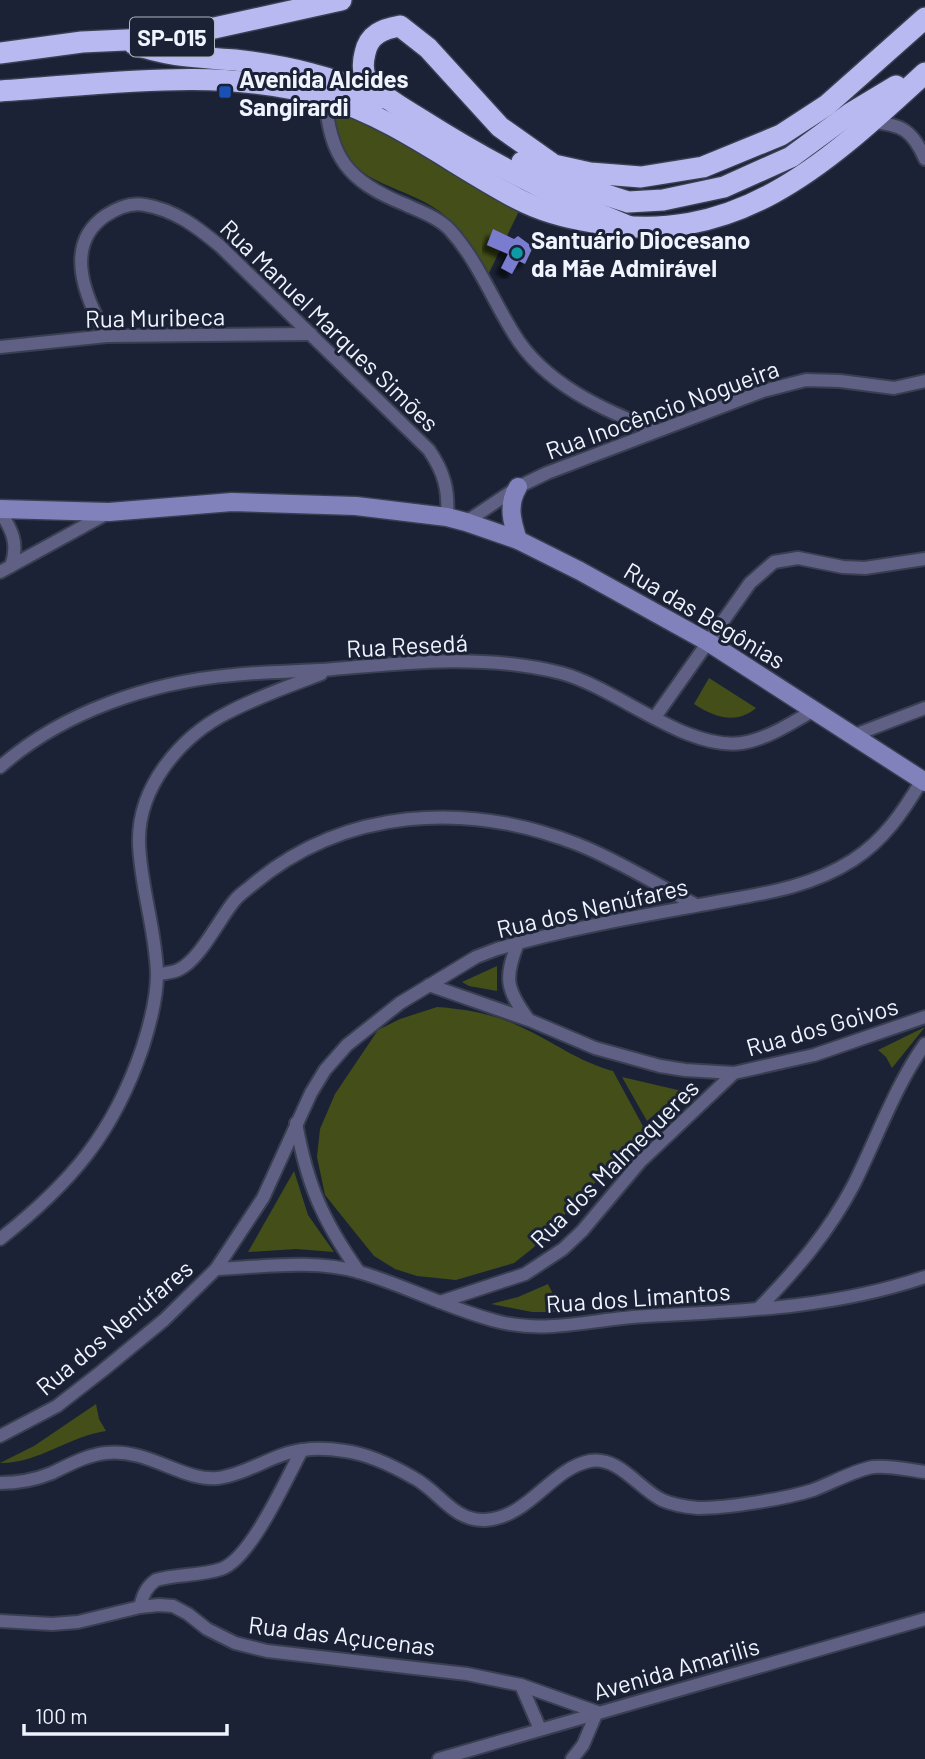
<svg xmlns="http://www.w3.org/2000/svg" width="925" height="1759" viewBox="0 0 925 1759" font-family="Barlow,sans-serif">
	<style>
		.green { fill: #434e18 }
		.building { fill: #7a7bd0; filter: url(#shadow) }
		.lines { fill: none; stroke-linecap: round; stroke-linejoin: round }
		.street-casing { stroke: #393f51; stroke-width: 16 }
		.secondary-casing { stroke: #393f51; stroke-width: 21 }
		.highway-casing { stroke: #393f51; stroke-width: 24 }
		.street { stroke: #5f6084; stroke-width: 12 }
		.secondary { stroke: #8182bc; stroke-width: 18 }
		.highway { stroke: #b7b9f0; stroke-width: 21 }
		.transit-dot { fill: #1a4fb4; stroke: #1b2235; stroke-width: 2.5 }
		.culture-dot { fill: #0f9aa8; stroke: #1b2235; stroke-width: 2.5 }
		.labels { text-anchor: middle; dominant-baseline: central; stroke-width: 6; stroke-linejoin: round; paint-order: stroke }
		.shield { fill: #1b2235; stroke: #b0b5c2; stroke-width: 2 }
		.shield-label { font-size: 23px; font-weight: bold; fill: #f0f4ff }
		.poi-label { font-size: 24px; font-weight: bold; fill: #f0f4ff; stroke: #1b2235; text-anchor: start }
		.street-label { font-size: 24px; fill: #f0f4ff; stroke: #1b2235 }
	</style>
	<defs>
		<filter id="shadow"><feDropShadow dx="-6" dy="6" stdDeviation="2" flood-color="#0009"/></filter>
	</defs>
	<rect width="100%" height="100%" fill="#1b2235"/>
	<g class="green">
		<path d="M 335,108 L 358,117 L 520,209 L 488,275 C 474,252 461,227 439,211 C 406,187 356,184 337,143 C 333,134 333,120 332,110 Z"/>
		<path d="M 709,678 L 756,708 C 736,725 714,717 694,704 Z"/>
		<polygon points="497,966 497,991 469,986 462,982"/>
		<path d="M 437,1007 C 466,1009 494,1014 521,1027 C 552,1041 579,1062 613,1071 L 645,1130 L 533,1248 L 514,1263 L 456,1280 L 417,1276 L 395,1269 L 374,1256 L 325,1195 L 317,1157 L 320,1129 L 335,1094 L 378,1030 L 400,1019 Z"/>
		<polygon points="925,1027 892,1068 886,1057 878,1050"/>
		<polygon points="622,1077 682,1091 647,1121"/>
		<polygon points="294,1171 308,1215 334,1252 296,1249 248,1252"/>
		<polygon points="548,1284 562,1312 532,1312 491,1304 518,1297"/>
		<path d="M 96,1404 L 99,1419 L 106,1431 C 70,1436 37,1464 0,1463 L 34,1446 Z"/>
	</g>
	<polygon class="building" points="493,229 514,239 518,236 533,247 525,264 519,261 512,274 501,268 508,254 487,245"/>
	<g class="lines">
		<defs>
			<g id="street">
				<path d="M 325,97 C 330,157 347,181 404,204 C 419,211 438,217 450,230 C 478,261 492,299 514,334 C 545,385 603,409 656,431"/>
				<path d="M 871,122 C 902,124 913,131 925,159"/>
				<path d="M 107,336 C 86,300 62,246 105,216 C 117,208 131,202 145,205 C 175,210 197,227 220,246 L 429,450 C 444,472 449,490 447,517"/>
				<polyline points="0,347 107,336 311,334"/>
				<path d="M 0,511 C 12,530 19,544 11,566"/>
				<polyline points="466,522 518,487 547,473 763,391 806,380 840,381 894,388 925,381"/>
				<polyline points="0,572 106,514"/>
				<polyline points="655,717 750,583 774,562 798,558 843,567 865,568 925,559"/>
				<polyline points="852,736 925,708"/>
				<path d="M 0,767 C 62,712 151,682 233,675 C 267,671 300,672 334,669 C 409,662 486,654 561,673 C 617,688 686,751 742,743 C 767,739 792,723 814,710"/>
				<path d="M 518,943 C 504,978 506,989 528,1019"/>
				<path d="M 157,975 C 163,973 171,973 178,970 C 200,960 219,919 235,900 C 239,895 245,891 251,886 C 344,807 467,801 577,844 C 618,860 657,885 696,905"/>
				<polyline points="429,985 529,1020 595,1048 660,1066 685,1070 734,1073 814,1055 925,1017"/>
				<path d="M 296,1123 C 307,1185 323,1221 359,1272"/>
				<path d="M 0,1239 C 71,1183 114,1133 143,1046 C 150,1024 157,997 157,974 C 156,930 140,886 139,842 C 138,787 180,737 227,713 C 257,697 289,686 321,674"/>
				<path d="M 216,1269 C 264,1267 313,1259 359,1272 C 407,1286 451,1310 500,1322 C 550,1334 598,1318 647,1316 C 742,1311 834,1308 925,1277"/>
				<polyline points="440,1302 525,1274 563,1249 582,1231 640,1162 734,1073"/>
				<path d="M 759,1308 C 796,1270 829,1232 854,1184 C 877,1138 895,1086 925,1044"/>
				<path d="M 0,1436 L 57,1406 L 102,1371 L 164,1320 L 216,1269 L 263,1198 L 311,1093 L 325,1070 L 347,1045 L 400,1003 L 476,957 L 497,949 C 561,930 629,918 695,906 C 750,895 805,891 853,860 C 884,840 903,812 922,780"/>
				<path d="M 0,1483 C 18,1483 35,1480 52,1473 C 69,1465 86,1455 106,1453 C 148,1448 184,1482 218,1478 C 248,1474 274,1453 303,1450 C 316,1448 332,1449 345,1451 C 368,1454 395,1467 414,1478 C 439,1491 453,1521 485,1520 C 530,1517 550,1469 590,1461 C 619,1456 639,1489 662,1500 C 673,1505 687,1507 698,1508 C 728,1508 785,1499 813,1490 C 832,1483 852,1471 873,1467 C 890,1465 908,1470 925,1472"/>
				<path d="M 140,1607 C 143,1595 146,1587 156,1580 C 177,1574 200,1576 221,1569 C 251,1559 286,1479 302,1450"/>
				<polyline points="0,1621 52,1624 78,1622 140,1607 159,1605 173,1606 188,1614 207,1629 235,1643 267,1651 467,1674 521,1685 597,1712 583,1745 572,1759"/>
				<polyline points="521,1685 540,1729"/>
				<polyline points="439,1759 925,1619"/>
			</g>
			<g id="secondary">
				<path d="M 518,487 C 507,505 512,522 518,540"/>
				<polyline points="0,509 109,512 232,502 356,506 447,517 466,522 518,540 580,571 708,642 925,782"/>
			</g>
			<g id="highway">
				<path d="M 134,44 C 169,57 199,57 235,60 C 288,66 332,77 382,98"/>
				<polyline points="0,53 82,42 169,38 341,0"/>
				<path d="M 0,91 C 107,84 221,66 326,97 C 397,119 453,165 518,199 C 541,211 567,218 593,222 C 736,250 828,162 925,73"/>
				<polyline points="522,162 545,175 628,202 663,200 724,187 791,157 851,113 896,86"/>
				<path d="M 630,227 C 555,197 490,163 422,120 C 407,111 375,93 366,78 C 362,70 363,61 365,53 C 369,34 383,29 400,26 L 428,48 L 500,127 L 554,165 L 590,173 L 641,177 L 703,167 L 781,135 L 827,105 L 925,18"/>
			</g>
		</defs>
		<use href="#street" class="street-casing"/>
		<use href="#secondary" class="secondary-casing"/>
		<use href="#highway" class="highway-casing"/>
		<use href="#street" class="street"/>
		<use href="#secondary" class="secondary"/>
		<use href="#highway" class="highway"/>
	</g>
	<rect class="transit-dot" x="218" y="85" width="14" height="14" rx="3.5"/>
	<circle class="culture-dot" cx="517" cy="253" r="7"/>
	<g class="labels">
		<rect class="shield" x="130" y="17.5" width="84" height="39" rx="5"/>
		<g class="shield-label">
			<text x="172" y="37">SP-015</text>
		</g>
		<g class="poi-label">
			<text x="239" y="78">Avenida Alcides<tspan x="239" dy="28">Sangirardi</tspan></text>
			<text x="531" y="239">Santuário Diocesano<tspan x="531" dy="28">da Mãe Admirável</tspan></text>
		</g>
		<g class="street-label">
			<text transform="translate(155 317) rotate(-1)">Rua Muribeca</text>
			<text transform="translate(330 325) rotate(44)">Rua Manuel Marques Simões</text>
			<text transform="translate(662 409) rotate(-20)">Rua Inocêncio Nogueira</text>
			<text transform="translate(705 615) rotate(31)">Rua das Begônias</text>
			<text transform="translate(407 645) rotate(-3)">Rua Resedá</text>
			<text transform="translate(592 907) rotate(-13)">Rua dos Nenúfares</text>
			<text transform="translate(822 1026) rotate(-16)">Rua dos Goivos</text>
			<text transform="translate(614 1163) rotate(-45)">Rua dos Malmequeres</text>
			<text transform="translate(638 1297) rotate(-4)">Rua dos Limantos</text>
			<text transform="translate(114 1327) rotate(-40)">Rua dos Nenúfares</text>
			<text transform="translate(342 1635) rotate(7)">Rua das Açucenas</text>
			<text transform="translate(676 1668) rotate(-16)">Avenida Amarilis</text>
		</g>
	</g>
	<path d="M24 1724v10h203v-10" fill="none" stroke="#f0f4ff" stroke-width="3.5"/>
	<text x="35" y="1724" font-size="21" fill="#f0f4ff" stroke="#1b2235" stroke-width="5" paint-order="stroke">100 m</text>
</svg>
